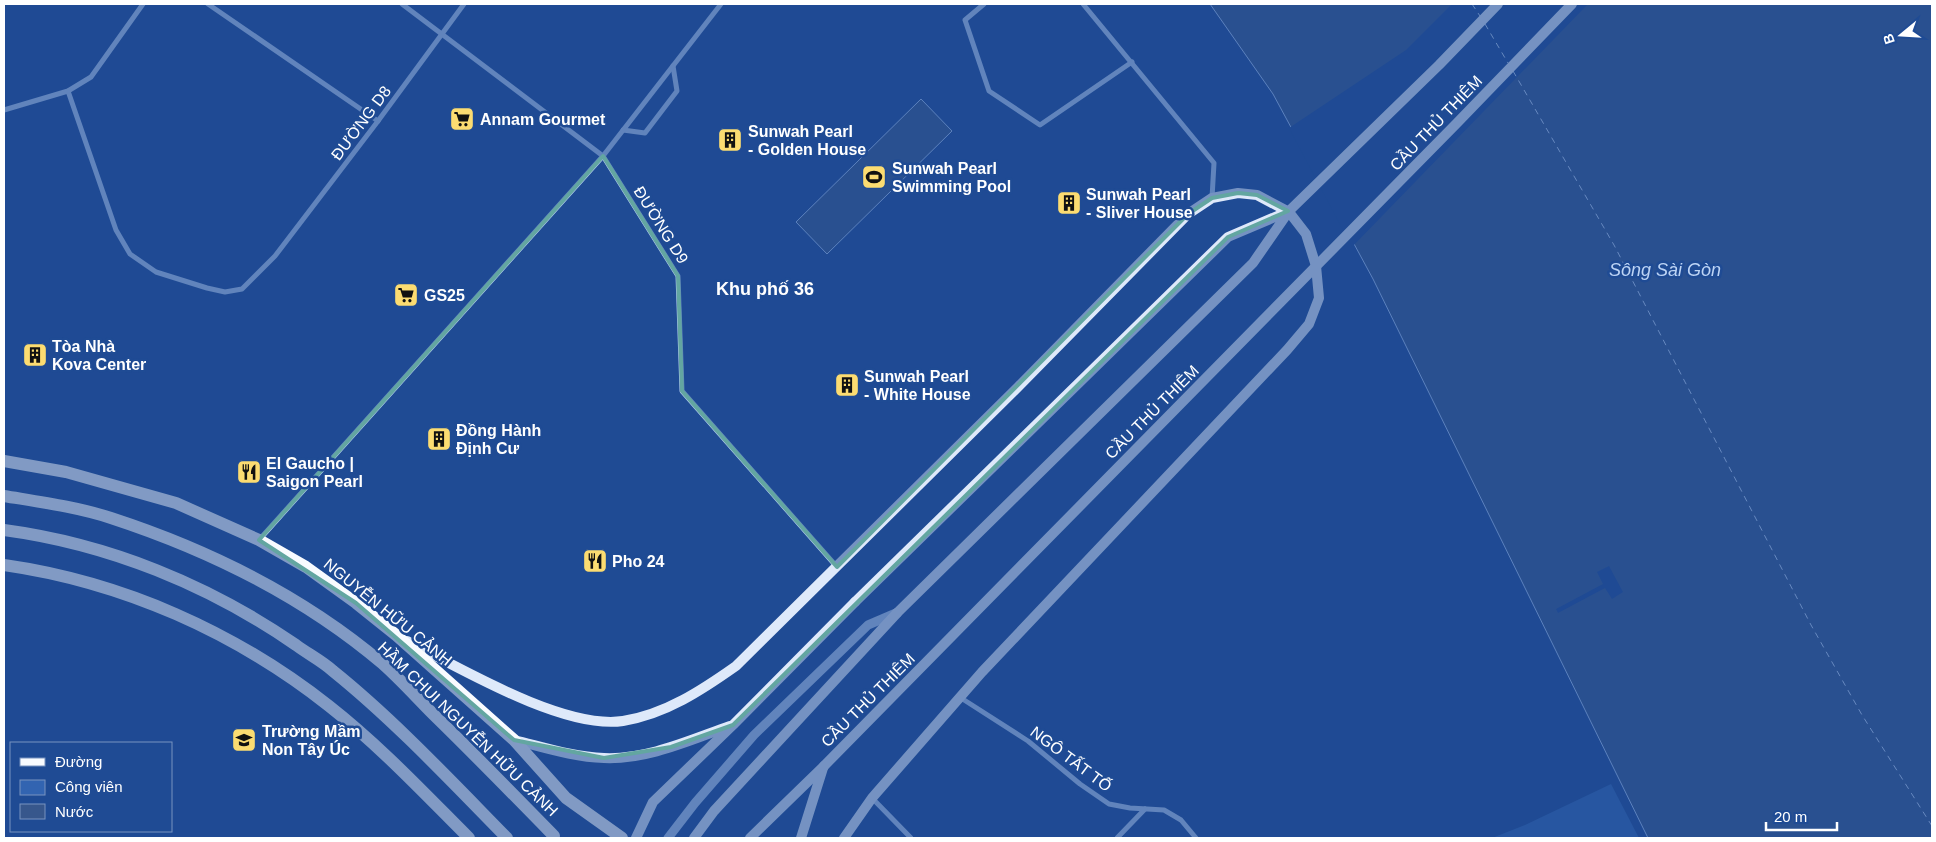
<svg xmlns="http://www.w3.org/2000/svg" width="1936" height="842" viewBox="0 0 1936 842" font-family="Arial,sans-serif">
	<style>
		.green { fill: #3264b1 }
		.water { fill: #37578c; stroke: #a5c3f0 }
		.pier { fill: #1f4b94 }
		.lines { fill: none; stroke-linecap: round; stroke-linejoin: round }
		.ferry { stroke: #bdd4f5; stroke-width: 1; stroke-dasharray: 6 5; stroke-linecap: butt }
		.minor { stroke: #b1c9ee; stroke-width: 5 }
		.tertiary { stroke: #b1c9ee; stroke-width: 9 }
		.secondary { stroke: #dee9fa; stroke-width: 10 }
		.primary { stroke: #f8fbff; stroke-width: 12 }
		.secondary-bridge { stroke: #dee9fa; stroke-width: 10 }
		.marked { fill: none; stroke: #63a6a1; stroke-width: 4; stroke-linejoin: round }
		.labels { text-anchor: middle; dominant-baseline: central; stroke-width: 5; stroke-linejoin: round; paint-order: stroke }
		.poi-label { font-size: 16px; font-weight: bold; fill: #fff; stroke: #1f4b94; text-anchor: start }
		.street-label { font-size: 16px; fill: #fff; stroke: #1f4b94 }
		.water-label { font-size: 18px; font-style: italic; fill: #bdd4f5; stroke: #1f4b94 }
		.neighbourhood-label { font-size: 18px; font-weight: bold; fill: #fff; stroke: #1f4b94 }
	</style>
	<rect width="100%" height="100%" fill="#1f4b94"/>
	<polygon class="green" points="1611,784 1639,838 1492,838 1525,825"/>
	<g class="water">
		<polygon points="1210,4 1932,4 1932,838 1648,838 1373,279 1273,94"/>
		<polygon points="921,99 952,131 827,254 796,222"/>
	</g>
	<g class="pier">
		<polygon points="1452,4 1588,4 1352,247 1289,128 1406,50"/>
		<polygon points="1609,566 1623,592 1612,599 1605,588 1558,613 1556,609 1603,584 1597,572"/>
	</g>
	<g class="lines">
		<g class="ferry">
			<polyline points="1472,4 1480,16"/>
			<polyline points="1485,24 1508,63"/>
			<polyline points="1513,71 1614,245 1811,625 1862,715 1932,826"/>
		</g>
		<g class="minor">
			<polyline points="208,4 378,121"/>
			<polyline points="402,4 603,156 678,276 682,391 837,567"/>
			<polyline points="984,4 965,20 989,91 1040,125 1132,62"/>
			<polyline points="1083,4 1214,163 1212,198"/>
			<polyline points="68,91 116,230 130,254 156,272 207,288 225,292 242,289 275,256 378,121 464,4"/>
			<polyline points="4,110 68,91 91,77 143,4"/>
			<polyline points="623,130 645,133 677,91 673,66"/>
			<polyline points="259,540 603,156 721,4"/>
			<polyline points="961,698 1028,741 1080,784 1109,804 1130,808 1164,810 1181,820 1196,838"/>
			<polyline points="872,798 911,838"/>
			<polyline points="1117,838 1145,809"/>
		</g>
		<polyline class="tertiary" points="668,838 695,803 754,735 868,625 896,613"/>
		<g class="secondary">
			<polyline points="1289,211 1439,65 1498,4"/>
			<path d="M 407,641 C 460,668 564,730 623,721 C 666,714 702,690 736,666 L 1018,387 L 1188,214 L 1212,198 L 1238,193 L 1257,195 L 1289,212 L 1306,234 L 1316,266 L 1319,298 L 1309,324 L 1287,350 L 982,672 L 872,798 L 844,838"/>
			<path d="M 514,740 C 543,747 573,757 604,758 C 647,760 690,740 730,726"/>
			<polyline points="636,838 653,802 733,725 855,602"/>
			<polyline points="694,838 714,811 897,613"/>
			<polyline points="750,838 824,766"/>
			<polyline points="801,838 823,768"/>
		</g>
		<g class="primary">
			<polyline points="4,461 66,472 176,503 259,540 306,567 356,603 396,635 514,740 566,798 622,838"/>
			<path d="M 4,496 C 40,502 77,507 111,518 C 209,550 304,597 383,664 C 401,680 417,698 434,715 C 475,755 514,795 554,836"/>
			<path d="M 4,530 C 109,544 209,585 296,645 C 308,654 322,661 333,671 C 394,720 452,782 507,838"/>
			<path d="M 4,565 C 123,582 235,632 329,706 C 380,746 424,793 469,838"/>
		</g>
		<g class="secondary-bridge">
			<polyline points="855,602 1228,237 1289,211"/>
			<polyline points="897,613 1253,263 1289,211"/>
			<polyline points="824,766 1457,123 1572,4"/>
		</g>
	</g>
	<path d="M0 0H1936V842H0ZM 603,156 L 678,276 L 682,391 L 837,567 L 1188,214 L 1212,198 L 1238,193 L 1257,195 L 1288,211 L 1228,237 L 733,725 L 671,747 L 604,758 L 514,740 L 356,603 L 259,540 Z" fill="#1f4b94" fill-opacity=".55" fill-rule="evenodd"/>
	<path class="marked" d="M 603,156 L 678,276 L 682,391 L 837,567 L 1188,214 L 1212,198 L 1238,193 L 1257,195 L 1288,211 L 1228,237 L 733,725 L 671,747 L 604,758 L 514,740 L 356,603 L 259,540 Z"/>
	<defs>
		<symbol id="supermarket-square" viewBox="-11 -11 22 22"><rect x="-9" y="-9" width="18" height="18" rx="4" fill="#fcdc71" stroke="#1f4b94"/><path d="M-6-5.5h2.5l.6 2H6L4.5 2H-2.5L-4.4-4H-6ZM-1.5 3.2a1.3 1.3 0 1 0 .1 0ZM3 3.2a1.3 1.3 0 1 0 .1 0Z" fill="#111"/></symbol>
		<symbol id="building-square" viewBox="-11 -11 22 22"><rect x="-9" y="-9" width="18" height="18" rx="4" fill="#fcdc71" stroke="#1f4b94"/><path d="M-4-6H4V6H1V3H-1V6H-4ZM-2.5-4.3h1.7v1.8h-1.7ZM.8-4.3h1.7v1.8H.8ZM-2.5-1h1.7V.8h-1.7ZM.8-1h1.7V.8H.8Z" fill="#111"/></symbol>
		<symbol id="stadium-square" viewBox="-11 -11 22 22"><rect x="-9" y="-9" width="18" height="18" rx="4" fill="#fcdc71" stroke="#1f4b94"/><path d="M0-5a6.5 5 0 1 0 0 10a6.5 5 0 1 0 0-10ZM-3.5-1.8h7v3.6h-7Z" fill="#111"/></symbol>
		<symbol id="restaurant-square" viewBox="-11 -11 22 22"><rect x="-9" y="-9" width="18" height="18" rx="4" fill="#fcdc71" stroke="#1f4b94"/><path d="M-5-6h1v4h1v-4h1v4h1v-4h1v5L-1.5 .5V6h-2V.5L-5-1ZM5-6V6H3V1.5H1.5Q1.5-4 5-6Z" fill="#111"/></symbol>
		<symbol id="school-square" viewBox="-11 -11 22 22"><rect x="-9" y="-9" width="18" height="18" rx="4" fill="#fcdc71" stroke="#1f4b94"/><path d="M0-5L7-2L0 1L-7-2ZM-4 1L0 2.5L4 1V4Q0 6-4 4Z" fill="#111"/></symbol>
	</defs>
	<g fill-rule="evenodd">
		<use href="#supermarket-square" x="448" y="105" width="28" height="28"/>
		<use href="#building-square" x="716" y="126" width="28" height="28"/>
		<use href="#stadium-square" x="860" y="163" width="28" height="28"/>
		<use href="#building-square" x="1055" y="189" width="28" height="28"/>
		<use href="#supermarket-square" x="392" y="281" width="28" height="28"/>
		<use href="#building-square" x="21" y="341" width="28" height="28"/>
		<use href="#building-square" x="833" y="371" width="28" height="28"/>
		<use href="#building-square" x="425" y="425" width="28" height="28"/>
		<use href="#restaurant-square" x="235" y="458" width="28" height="28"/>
		<use href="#restaurant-square" x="581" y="547" width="28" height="28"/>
		<use href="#school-square" x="230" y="726" width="28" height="28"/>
	</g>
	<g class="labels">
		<g class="poi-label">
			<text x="480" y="119">Annam Gourmet</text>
			<text x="748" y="131">Sunwah Pearl<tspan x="748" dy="18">- Golden House</tspan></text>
			<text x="892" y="168">Sunwah Pearl<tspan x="892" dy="18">Swimming Pool</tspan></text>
			<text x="1086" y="194">Sunwah Pearl<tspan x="1086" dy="18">- Sliver House</tspan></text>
			<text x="424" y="295">GS25</text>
			<text x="52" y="346">Tòa Nhà<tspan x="52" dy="18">Kova Center</tspan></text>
			<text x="864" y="376">Sunwah Pearl<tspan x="864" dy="18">- White House</tspan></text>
			<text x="456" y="430">Đồng Hành<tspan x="456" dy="18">Định Cư</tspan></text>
			<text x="266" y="463">El Gaucho |<tspan x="266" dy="18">Saigon Pearl</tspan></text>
			<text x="612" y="561">Pho 24</text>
			<text x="262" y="731">Trường Mầm<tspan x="262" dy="18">Non Tây Úc</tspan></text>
		</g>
		<g class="street-label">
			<text transform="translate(361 123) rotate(-53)">ĐƯỜNG D8</text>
			<text transform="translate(1436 123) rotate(-46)">CẦU THỦ THIÊM</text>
			<text transform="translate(661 225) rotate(58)">ĐƯỜNG D9</text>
			<text transform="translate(1152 412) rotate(-45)">CẦU THỦ THIÊM</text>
			<text transform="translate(388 612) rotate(39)">NGUYỄN HỮU CẢNH</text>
			<text transform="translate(868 700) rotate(-45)">CẦU THỦ THIÊM</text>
			<text transform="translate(468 729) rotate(44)">HẦM CHUI NGUYỄN HỮU CẢNH</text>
			<text transform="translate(1071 759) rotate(37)">NGÔ TẤT TỐ</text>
		</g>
		<g class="water-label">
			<text x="1665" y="270">Sông Sài Gòn</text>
		</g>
		<g class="neighbourhood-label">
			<text x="765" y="289">Khu phố 36</text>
		</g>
	</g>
	<rect width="1936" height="842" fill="none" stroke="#ffffff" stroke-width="10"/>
	<rect x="10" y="742" width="162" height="90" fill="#1f4b94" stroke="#7993bf"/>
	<rect x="20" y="758" width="25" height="8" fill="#f8fbff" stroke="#7993bf"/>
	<text x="55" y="767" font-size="15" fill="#ffffff">Đường</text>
	<rect x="20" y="780" width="25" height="15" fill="#3264b1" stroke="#7993bf"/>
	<text x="55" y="792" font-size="15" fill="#ffffff">Công viên</text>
	<rect x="20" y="804" width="25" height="15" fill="#37578c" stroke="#7993bf"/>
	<text x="55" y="817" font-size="15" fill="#ffffff">Nước</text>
	<g transform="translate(1901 35) rotate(252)" stroke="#1f4b94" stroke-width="4" paint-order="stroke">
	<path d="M0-4L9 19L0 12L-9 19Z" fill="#ffffff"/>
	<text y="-8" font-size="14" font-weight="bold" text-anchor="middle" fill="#ffffff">B</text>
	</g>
	<path d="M1766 822v8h71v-8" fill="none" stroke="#ffffff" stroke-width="2.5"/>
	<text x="1774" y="822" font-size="15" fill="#ffffff" stroke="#1f4b94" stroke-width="4" paint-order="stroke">20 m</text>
</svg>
